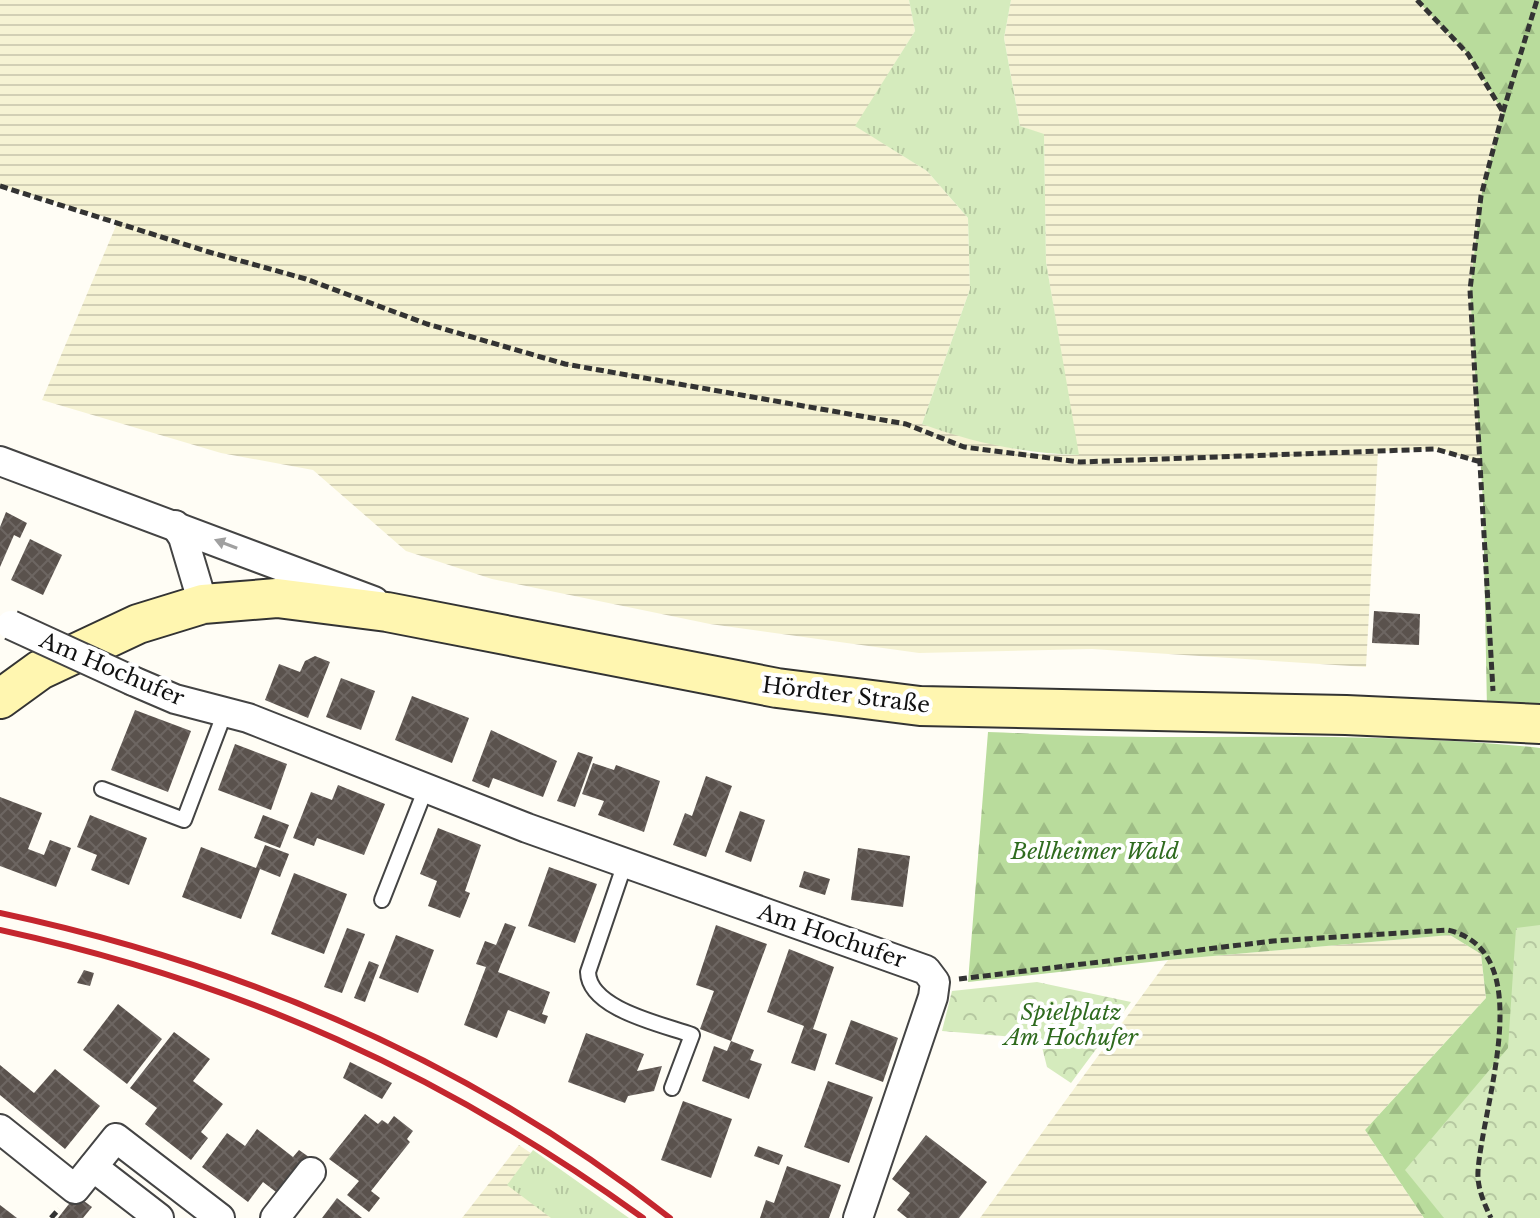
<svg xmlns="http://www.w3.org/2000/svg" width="1540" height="1218" viewBox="0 0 1540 1218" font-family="'Libre Baskerville',serif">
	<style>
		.farmland { fill: url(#farmland-rules) }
		.grass { fill: url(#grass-tufts) }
		.forest { fill: url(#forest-firs) }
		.park { fill: url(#park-crowns) }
		.building { fill: url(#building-cross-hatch) }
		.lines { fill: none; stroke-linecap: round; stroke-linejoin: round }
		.lane-casing { stroke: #444; stroke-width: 18 }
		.street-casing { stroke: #444; stroke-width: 32 }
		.secondary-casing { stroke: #333; stroke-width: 42 }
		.path { stroke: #333; stroke-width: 5; stroke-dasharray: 8 4; stroke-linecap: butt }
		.lane { stroke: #fff; stroke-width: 14 }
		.street { stroke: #fff; stroke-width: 28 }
		.secondary { stroke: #fff6b0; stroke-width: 38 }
		.rail { stroke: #c4262e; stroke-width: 6 }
		.street-bridge-casing { stroke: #444; stroke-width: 32; stroke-linecap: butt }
		.street-bridge { stroke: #fff; stroke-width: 28 }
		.oneway { fill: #a0a0a0 }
		.labels { text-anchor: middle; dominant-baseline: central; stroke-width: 8; stroke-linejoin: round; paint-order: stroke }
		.street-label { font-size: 22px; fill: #111; stroke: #fff }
		.park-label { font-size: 22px; font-style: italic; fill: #2f6b1f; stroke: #fff }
	</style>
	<defs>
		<pattern id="farmland-rules" width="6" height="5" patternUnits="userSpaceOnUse" patternTransform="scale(2)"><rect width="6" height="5" fill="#f6f3d4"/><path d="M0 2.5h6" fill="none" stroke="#d2cfb5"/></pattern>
		<pattern id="grass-tufts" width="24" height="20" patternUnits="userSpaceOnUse" patternTransform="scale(2)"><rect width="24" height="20" fill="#d5ebbd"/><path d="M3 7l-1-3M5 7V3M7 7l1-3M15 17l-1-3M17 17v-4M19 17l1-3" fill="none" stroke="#b6c8a1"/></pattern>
		<pattern id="forest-firs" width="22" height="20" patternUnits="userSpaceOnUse" patternTransform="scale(2)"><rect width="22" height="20" fill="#b9dc9c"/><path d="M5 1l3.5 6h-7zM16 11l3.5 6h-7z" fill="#9ebc85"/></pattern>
		<pattern id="park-crowns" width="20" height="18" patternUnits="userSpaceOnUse" patternTransform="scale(2)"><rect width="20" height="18" fill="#d5ebbd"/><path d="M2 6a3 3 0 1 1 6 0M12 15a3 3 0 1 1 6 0" fill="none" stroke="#b6c8a1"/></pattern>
		<pattern id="building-cross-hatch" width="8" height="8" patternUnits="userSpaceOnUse" patternTransform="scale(2)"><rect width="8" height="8" fill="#5a524d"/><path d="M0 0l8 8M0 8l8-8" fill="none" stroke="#6d6662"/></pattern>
	</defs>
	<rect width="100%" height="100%" fill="#fffdf5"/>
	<g class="farmland">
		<polygon points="0,0 909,0 915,31 856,126 927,171 968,218 970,289 922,424 1034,454 1078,455 1046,262 1044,135 1020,126 1004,38 1011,0 1417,0 1468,54 1503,112 1481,196 1470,290 1481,462 1435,449 1378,451 1366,667 1092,649 919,653 710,624 492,579 406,551 313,470 221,453 42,400 118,221 0,186"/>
		<polygon points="1450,935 1481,954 1486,998 1365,1130 1424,1218 980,1218 1168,960"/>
		<polygon points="519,1145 566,1177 623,1218 462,1218"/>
	</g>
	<g class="grass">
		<path d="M 909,0 L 1011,0 L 1004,38 L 1020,126 L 1044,134 L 1046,262 L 1079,455 C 1023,453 974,443 922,424 L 970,289 L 968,218 L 927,171 L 855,126 L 915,31 Z"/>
		<polygon points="533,1150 629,1218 551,1218 507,1185"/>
	</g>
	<g class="forest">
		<polygon points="1417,0 1540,0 1540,716 1487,709 1483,503 1470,290 1481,196 1503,112 1468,54"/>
		<path d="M 988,732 C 1042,734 1097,737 1152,737 C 1282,737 1410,734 1540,748 L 1540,1218 L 1424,1218 L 1365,1130 L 1486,998 L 1481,954 L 1450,935 L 1168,960 L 968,982 Z"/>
	</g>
	<g class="park">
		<polygon points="1540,925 1540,1218 1444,1218 1405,1170 1508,1048 1516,928"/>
		<polygon points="1037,982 1131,1002 1071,1083 1047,1067 1040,1039 942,1031 952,991"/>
	</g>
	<g class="building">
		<polygon points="6,512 27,523 20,538 14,535 0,567 0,527"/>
		<polygon points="30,539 62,555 43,595 11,580"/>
		<polygon points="1374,611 1420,614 1419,645 1372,643"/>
		<polygon points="315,656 330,662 308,718 265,700 279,664 300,672 305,661"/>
		<polygon points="341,678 375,691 361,730 326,717"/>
		<polygon points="412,696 469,718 452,763 395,740"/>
		<polygon points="135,710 191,731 168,792 111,770"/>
		<polygon points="491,730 557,761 543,797 493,778 489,788 472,781"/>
		<polygon points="235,744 287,764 271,810 218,790"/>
		<polygon points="578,752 593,757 575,807 557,801"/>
		<polygon points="593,763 614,770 616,765 660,781 644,832 598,815 604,801 582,794"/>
		<polygon points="706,776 732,786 706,857 673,845 685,813 692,816"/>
		<polygon points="338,785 385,804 364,855 317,838 314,846 293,838 311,792 332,800"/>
		<polygon points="0,797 42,813 28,849 44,855 50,840 71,848 56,887 0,866"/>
		<polygon points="740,811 765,820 751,862 725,852"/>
		<polygon points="90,815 147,838 129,885 91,870 97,855 77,847"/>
		<polygon points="263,815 289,825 280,848 254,838"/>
		<polygon points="438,828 481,845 465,891 470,893 460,918 428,906 437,881 420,874"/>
		<polygon points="265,845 289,854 280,877 260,869 241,919 182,897 201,847 256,868"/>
		<polygon points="858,848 910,856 903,907 851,900"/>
		<polygon points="549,867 597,884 575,943 528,926"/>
		<polygon points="804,871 830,879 825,895 799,887"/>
		<polygon points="294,873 347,894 324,954 271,934"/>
		<polygon points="505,923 516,927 498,972 550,992 542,1014 548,1016 545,1024 508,1010 497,1038 464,1025 486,967 476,964 485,941 496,945"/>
		<polygon points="716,925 767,944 731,1041 700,1029 714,991 696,985"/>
		<polygon points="347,928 365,934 342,993 324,987"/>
		<polygon points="396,935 434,950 418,993 379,978"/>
		<polygon points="789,949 834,967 813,1029 827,1034 815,1071 791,1063 804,1026 767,1012"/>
		<polygon points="369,961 379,965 365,1002 354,998"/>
		<polygon points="84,970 94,973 90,986 77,983"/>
		<polygon points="118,1004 162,1039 127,1084 83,1050"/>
		<polygon points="851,1020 898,1038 883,1082 835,1064"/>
		<polygon points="174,1032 210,1059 193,1081 223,1104 201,1132 208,1138 191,1160 145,1124 157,1108 130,1088"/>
		<polygon points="586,1033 644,1054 637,1071 662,1066 654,1091 628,1096 625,1103 568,1082"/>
		<polygon points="731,1041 754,1050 750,1060 762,1064 749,1099 702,1081 714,1046 727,1051"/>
		<polygon points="350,1062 392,1083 382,1099 343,1078"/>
		<polygon points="0,1065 34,1093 55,1069 100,1106 65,1149 0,1095"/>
		<polygon points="828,1081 873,1097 849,1163 804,1147"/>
		<polygon points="683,1101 732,1119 711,1178 661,1160"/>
		<polygon points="365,1114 378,1124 382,1120 388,1124 394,1116 413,1131 407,1139 410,1142 371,1191 380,1198 369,1212 347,1195 359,1181 329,1159"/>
		<polygon points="257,1129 293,1157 299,1150 309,1157 280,1195 263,1182 248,1202 202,1167 227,1133 245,1146"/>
		<polygon points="926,1135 987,1182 959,1218 907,1218 897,1210 910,1193 892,1179"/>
		<polygon points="758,1146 783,1155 779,1165 754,1156"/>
		<polygon points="787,1166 841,1185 829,1218 760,1218 766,1200 774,1203"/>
		<polygon points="76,1195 92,1207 83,1218 58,1218"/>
		<polygon points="337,1198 362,1218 322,1218"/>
		<polygon points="0,1205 17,1218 0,1218"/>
	</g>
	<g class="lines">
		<defs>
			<g id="lane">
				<polyline points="102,789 184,820 225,712"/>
				<path d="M 625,863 L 588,972 C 589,1009 661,1024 692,1035 L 672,1088"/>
				<polyline points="382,900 426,788"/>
			</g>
			<g id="street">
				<polyline points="0,461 374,601"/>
				<polyline points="175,525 183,537 203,604"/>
				<polyline points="133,681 175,699 248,718 527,828 926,970 935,982 933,997 858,1218"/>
				<polyline points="0,1129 75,1189 116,1138 220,1218"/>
				<polyline points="93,1167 159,1218"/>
				<polyline points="275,1218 311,1172"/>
			</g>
			<polyline id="secondary" points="0,699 40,670 138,624 203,604 277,598 387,612 777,688 920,706 1346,715 1540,724"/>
		</defs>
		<use href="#lane" class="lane-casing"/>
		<use href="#street" class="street-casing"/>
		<use href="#secondary" class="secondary-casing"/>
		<g class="path">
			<polyline points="1417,0 1468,54 1503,112 1481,196 1470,290 1493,691"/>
			<polyline points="1503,112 1537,0"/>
			<polyline points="0,186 209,252 306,279 427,324 565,364 906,424 964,447 1080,462 1435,449 1481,462"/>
			<path d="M 959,979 L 1273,941 L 1448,930 C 1540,952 1483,1101 1478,1171 C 1477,1188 1484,1203 1491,1218"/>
			<polyline points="51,1218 59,1209"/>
		</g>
		<use href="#lane" class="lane"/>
		<use href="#street" class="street"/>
		<use href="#secondary" class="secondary"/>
		<g class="rail">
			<path d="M 0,913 C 244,965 473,1063 670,1218"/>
			<path d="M 0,930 C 242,983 443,1073 643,1218"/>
		</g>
		<defs>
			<polyline id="street-bridge" points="11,625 133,681"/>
		</defs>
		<use href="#street-bridge" class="street-bridge-casing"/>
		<use href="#street-bridge" class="street-bridge"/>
	</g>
	<defs><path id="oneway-solid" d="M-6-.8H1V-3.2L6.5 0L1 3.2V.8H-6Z" transform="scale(2)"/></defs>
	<use class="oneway" href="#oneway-solid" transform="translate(226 544) rotate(-159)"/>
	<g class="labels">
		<g class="street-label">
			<text transform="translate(112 669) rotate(23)">Am Hochufer</text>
			<text transform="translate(846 695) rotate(7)">Hördter Straße</text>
			<text transform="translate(832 936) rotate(19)">Am Hochufer</text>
		</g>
		<g class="park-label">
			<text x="1095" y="851">Bellheimer Wald</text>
			<text x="1071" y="1012">Spielplatz<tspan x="1071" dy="25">Am Hochufer</tspan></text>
		</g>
	</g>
</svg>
